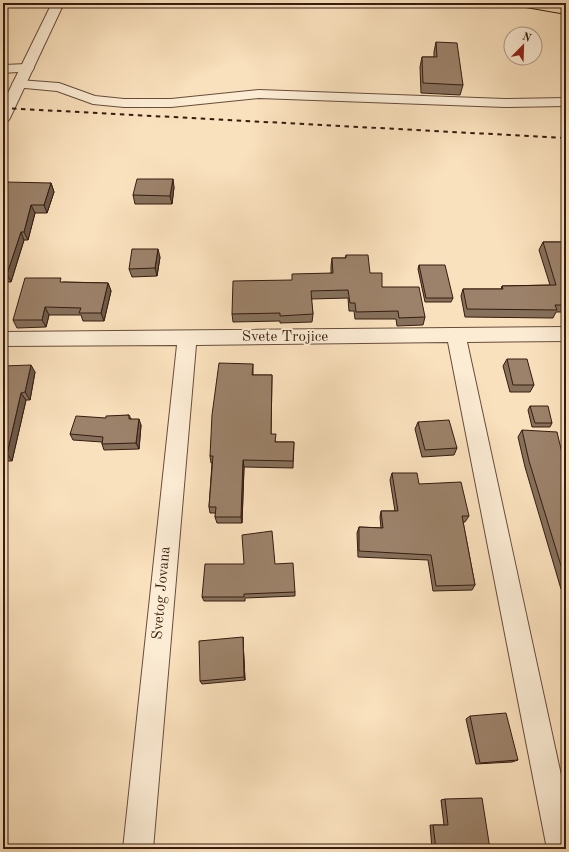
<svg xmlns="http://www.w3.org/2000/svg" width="569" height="852" viewBox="0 0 569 852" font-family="'Old Standard TT',serif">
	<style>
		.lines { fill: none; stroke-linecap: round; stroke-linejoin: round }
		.minor-casing { stroke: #674d3b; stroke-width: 2 }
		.tertiary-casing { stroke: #674d3b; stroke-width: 2 }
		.primary-casing { stroke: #361c10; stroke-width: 2 }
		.minor { fill: #fcecd4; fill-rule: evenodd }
		.tertiary { fill: #fcecd4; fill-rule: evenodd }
		.primary { fill: #fae1bd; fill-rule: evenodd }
		.rail { stroke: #361c10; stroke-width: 2; stroke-dasharray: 4.5 4.5; stroke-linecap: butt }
		.wall { fill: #86705b; stroke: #361c10 }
		.shaded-wall { fill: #6d5b4a; stroke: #361c10 }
		.building { fill: #9c826a; stroke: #361c10 }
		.labels { text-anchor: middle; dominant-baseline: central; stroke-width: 4; stroke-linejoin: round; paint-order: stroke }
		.street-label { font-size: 15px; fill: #361c10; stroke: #fcecd4 }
	</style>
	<rect width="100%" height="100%" fill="#fae1bd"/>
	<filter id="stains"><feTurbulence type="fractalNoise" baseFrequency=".005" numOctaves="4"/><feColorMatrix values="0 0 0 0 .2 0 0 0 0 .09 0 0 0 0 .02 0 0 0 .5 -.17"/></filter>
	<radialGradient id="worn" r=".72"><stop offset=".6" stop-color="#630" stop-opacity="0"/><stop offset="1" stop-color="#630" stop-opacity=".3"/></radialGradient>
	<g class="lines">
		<defs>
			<g id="minor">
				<polygon points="27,64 32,65 34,68 32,71 3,73 3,65"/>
				<polygon points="19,80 59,83 95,96 124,99 171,99 259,90 505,99 566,98 566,106 505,107 259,98 171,107 124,107 93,104 57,91 14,87 12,84 14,81"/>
				<polygon points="566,327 566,341 467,342 566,798 566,849 547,849 448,342 196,345 153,849 123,849 177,345 3,346 3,332"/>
			</g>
			<polygon id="tertiary" points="52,3 64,3 10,118 8,121 3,122 3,103"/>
			<polygon id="primary" points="520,3 547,3 566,6 566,14 526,7 522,6"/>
		</defs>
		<use href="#minor" class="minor-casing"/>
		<use href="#tertiary" class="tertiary-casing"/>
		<use href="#primary" class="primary-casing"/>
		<use href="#minor" class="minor"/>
		<use href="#tertiary" class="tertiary"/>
		<use href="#primary" class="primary"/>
		<polyline class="rail" points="3,108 566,138"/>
	</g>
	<g class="wall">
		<polygon points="436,42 463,85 460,95 421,93 420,67 422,57 434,57 434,52"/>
		<polygon points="51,183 54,192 47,213 35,213 28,240 24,240 11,282 3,282 3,193"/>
		<polygon points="174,187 172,204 135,204 133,195"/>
		<polygon points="566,239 566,312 556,312 553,318 465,317 461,296 463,289 501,289 502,286 550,285 539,250 543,242 565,242"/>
		<polygon points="346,255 370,273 382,287 425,317 423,325 397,326 396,319 355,319 354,311 349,311 348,298 311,299 313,314 312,322 280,323 280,321 233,322 232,314 331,273 331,266 332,258 345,258"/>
		<polygon points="160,257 157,276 132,277 129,269"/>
		<polygon points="419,265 453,298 451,302 425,302 418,269"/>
		<polygon points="63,282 108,283 111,291 104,321 83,321 81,315 49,315 46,327 17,328 13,320"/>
		<polygon points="507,359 534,385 530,392 510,392 503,366"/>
		<polygon points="253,364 253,375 272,375 271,434 276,442 294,442 293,468 244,467 242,523 217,523 215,517 216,513 210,513 209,507 212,463 211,463 210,456"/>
		<polygon points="3,366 35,372 30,400 26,400 12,461 3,461"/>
		<polygon points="530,406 552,423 550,427 532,427 528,410"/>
		<polygon points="129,415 131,419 141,425 139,449 104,450 102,444 102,442 73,440 70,434 106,418"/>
		<polygon points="418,422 457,448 454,455 422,457 415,429"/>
		<polygon points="522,430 566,470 566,589 561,589 525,467 518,437"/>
		<polygon points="392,473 419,484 469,516 465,522 463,522 475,585 472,590 433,591 428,560 358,557 357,533 359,527 381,528 380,517 381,511 395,511 390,480"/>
		<polygon points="275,564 295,592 295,596 245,598 245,601 204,601 202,597"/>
		<polygon points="243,641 245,680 202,684 200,681"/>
		<polygon points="470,716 518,760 512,762 476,764 466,719"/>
		<polygon points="445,799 490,849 432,849 430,825 444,825 441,800"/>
		<polygon points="246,845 246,849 191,849 193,848"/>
	</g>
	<g class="shaded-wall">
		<polygon points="173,179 174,187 172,204 170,196"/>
		<polygon points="51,183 54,192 47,213 44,205"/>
		<polygon points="31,205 35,213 28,240 24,232"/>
		<polygon points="21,232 24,240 11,282 7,274"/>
		<polygon points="158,249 160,257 157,276 155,268"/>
		<polygon points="108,283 111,291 104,321 101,313"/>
		<polygon points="45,307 49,315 46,327 42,320"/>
		<polygon points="31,365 35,372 30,400 25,392"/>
		<polygon points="21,393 26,400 12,461 7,454"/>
		<polygon points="139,419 141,425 139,449 136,443"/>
		<polygon points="243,460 244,467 242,523 241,517"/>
		<polygon points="243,637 243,641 245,680 244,677"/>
	</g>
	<g class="building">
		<polygon points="436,42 457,43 463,85 423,83 422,57 437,57"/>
		<polygon points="137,179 173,179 170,196 133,195"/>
		<polygon points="6,182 51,183 44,205 31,205 24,232 21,232 7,274 3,274 3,193"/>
		<polygon points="543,242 566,242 566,305 555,305 557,310 467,309 463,289 503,289 502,286 556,285"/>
		<polygon points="132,249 158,249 155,268 129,269"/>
		<polygon points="346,255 368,255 370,273 382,273 382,287 419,287 425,317 399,318 398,311 356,312 355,303 350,303 348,290 311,291 313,314 280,316 280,313 232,314 233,281 292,280 292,274 333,273 332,258 346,258"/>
		<polygon points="419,265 445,265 453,298 426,298"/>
		<polygon points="25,278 61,278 60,282 108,283 101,313 79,313 81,308 45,307 42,320 13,320"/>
		<polygon points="507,359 527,359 534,385 513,385"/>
		<polygon points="219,363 253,364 252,375 272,375 271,434 276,434 275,442 294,442 293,461 243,460 241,517 215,517 216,507 209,507 213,456 210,456 212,415"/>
		<polygon points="31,365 25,392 21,393 7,454 3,454 3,366"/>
		<polygon points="530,406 548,406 552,423 535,423"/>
		<polygon points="129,415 129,419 139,419 136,443 102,444 103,437 70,434 76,416 106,418 106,416"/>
		<polygon points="449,420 457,448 425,450 418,422"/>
		<polygon points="522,430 557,432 566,470 566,582 529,461"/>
		<polygon points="392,473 417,473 419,484 461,482 469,516 462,516 475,585 436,586 431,555 359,551 359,527 383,528 381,511 398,511"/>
		<polygon points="272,531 275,564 293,563 295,592 244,594 244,597 202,597 205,564 244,564 242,535"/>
		<polygon points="243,637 244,677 200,681 199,641"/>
		<polygon points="506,713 518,760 480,763 470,716"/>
		<polygon points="482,798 490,849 436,849 433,825 448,825 445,799"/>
		<polygon points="245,845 245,849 192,849"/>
	</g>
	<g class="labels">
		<g class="street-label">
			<text x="285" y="337">Svete Trojice</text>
			<text transform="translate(162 593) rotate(-85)">Svetog Jovana</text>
		</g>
	</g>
	<rect width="569" height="852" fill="none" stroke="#fae1bd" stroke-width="16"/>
	<rect x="4" y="4" width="561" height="844" fill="none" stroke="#361c10" stroke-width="2"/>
	<rect x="8" y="8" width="553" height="836" fill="none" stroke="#361c10"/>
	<g transform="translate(523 46) rotate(23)"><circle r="19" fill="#fcecd4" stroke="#ad9986"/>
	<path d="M0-3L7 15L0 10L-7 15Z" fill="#8f2418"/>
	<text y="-6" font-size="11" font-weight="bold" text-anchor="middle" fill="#361c10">N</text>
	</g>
	<rect width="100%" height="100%" filter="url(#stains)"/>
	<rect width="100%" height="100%" fill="url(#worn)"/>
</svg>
